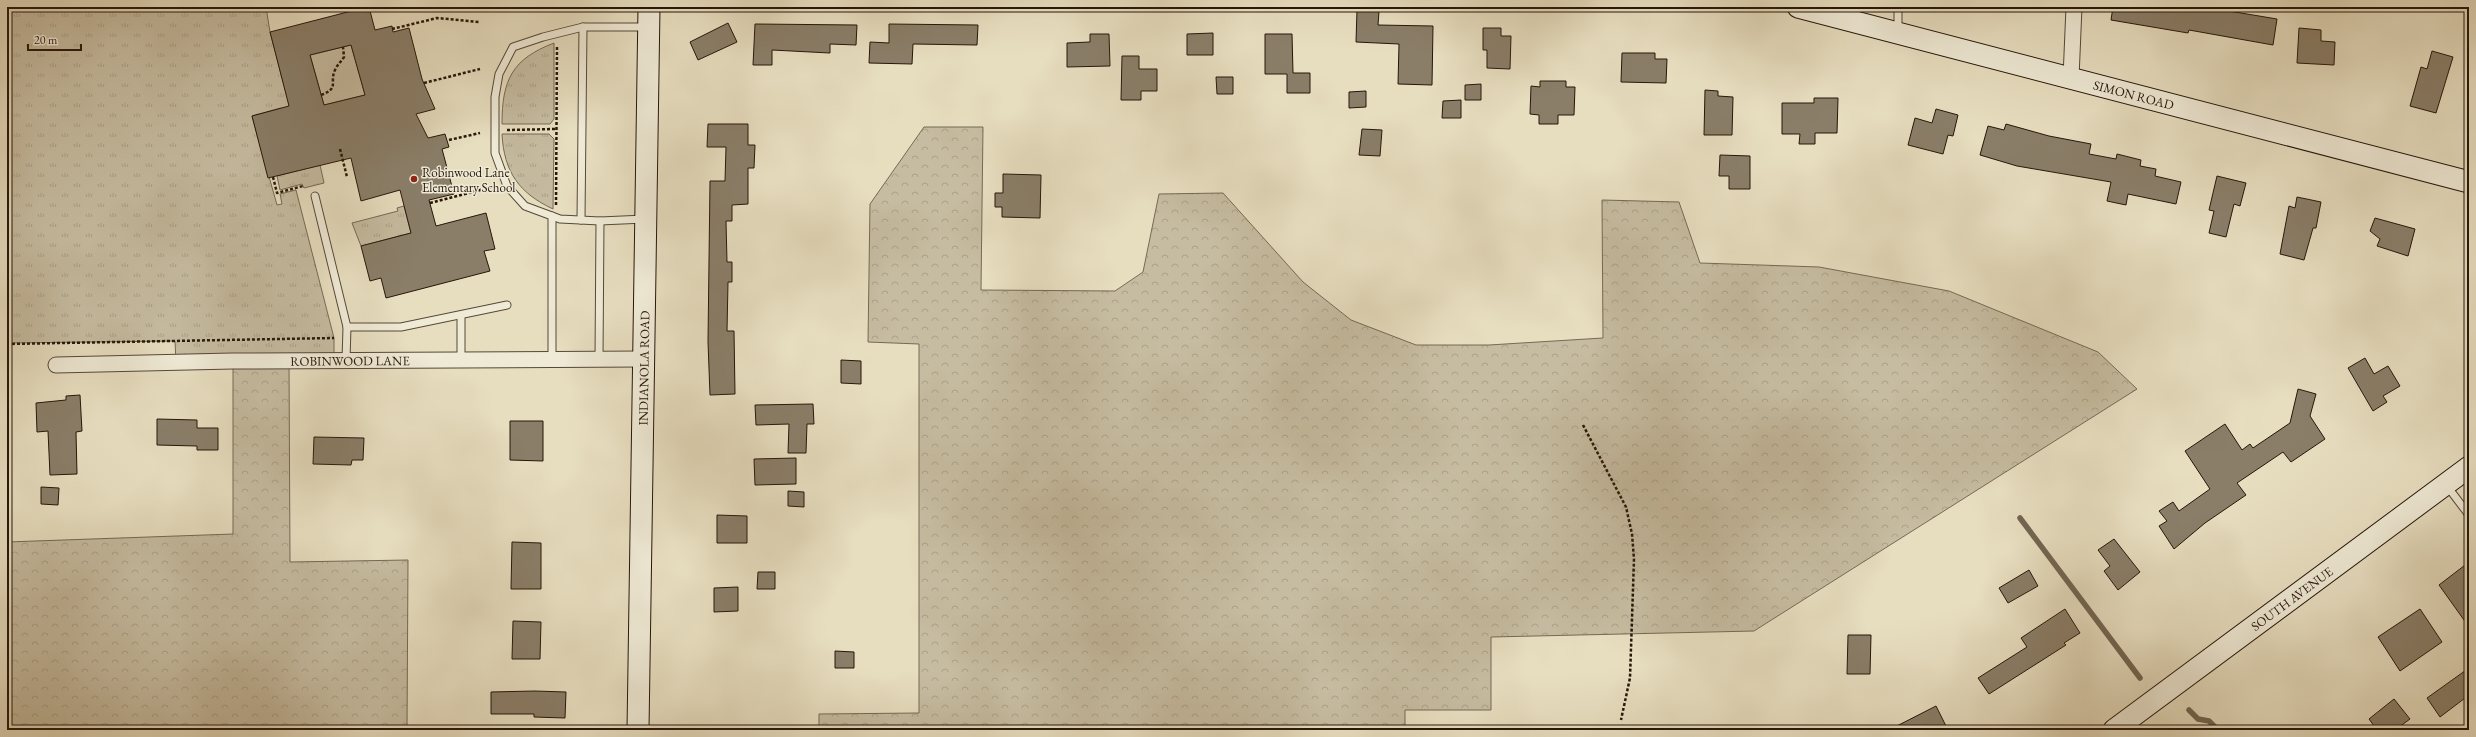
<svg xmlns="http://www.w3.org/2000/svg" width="2476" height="737" viewBox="0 0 2476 737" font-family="'EB Garamond',serif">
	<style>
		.grass { fill: url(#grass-tufts); stroke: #766956 }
		.forest { fill: url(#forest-crowns); stroke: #766956 }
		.garden { fill: #c6bca1; stroke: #766956 }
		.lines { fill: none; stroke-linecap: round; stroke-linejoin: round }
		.stream { stroke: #726552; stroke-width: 5.5 }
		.building { fill: #8a7e69; stroke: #26160a; fill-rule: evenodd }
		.lane-casing { stroke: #564838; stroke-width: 9 }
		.street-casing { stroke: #564838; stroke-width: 17 }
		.secondary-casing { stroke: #26160a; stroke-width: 23 }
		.path { stroke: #26160a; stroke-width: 2.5; stroke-dasharray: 3 2; stroke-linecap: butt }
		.lane { stroke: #efead6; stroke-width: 7 }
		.street { stroke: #efead6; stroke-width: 15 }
		.secondary { stroke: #efead6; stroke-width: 21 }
		.poi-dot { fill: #8f2418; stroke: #efead6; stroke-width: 1.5 }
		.labels { text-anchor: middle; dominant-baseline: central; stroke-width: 3; stroke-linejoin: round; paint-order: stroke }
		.street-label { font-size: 13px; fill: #26160a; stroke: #efead6 }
		.poi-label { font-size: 13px; fill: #26160a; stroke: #efead6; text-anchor: start }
	</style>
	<defs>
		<pattern id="grass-tufts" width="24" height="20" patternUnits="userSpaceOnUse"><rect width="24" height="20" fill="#c6bca1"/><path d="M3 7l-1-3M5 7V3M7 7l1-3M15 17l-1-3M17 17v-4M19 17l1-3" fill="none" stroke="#aaa189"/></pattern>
		<pattern id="forest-crowns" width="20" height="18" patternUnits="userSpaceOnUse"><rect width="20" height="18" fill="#c6bca1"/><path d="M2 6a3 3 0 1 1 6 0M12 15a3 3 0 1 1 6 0" fill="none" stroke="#aaa189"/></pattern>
	</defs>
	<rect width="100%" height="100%" fill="#e7dec0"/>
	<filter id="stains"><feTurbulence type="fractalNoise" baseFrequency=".005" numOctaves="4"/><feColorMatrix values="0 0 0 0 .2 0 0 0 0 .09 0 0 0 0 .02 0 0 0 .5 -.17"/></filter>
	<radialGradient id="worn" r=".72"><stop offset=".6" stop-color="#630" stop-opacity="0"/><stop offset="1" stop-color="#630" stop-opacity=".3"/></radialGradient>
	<g class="grass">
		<polygon points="266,7 270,32 294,123 281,108 252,116 277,205 282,204 280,194 296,190 334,338 334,360 176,363 175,341 7,343 7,8"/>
		<path d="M 554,43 L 554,119 L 550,124 L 502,124 C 502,80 512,59 554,43 Z"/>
		<path d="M 502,134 L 549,134 L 554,139 L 553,209 C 519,193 504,172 502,134 Z"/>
		<polygon points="320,165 324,183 304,188 302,184 280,190 277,176"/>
		<polygon points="404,206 411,233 361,246 352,223 398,211 397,208"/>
	</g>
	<g class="forest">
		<polygon points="924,127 983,127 981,290 1115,291 1143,272 1159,194 1223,193 1303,282 1351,320 1416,345 1489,345 1603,338 1602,200 1679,202 1700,263 1819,267 1949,291 2098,352 2137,389 1754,631 1491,637 1491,710 1405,710 1405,730 819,730 819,714 919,713 919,344 868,342 870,204"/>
		<polygon points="289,360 290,562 408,560 407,730 7,730 7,542 233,534 233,361"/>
	</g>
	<polygon class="garden" points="351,45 365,95 324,105 310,55"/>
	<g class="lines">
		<g class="stream">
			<polyline points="2020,518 2140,678"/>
			<polyline points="2189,710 2198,719 2209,721 2216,728 2226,730"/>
		</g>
	</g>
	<g class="building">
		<path d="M 367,7 L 369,7 L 375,30 L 392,26 L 393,32 L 409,28 L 422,79 L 435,109 L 416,114 L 428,138 L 445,134 L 449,147 L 442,149 L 454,194 L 429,200 L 436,226 L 486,213 L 495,249 L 484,251 L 490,271 L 386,298 L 381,278 L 370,281 L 361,246 L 411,233 L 400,190 L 361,201 L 351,158 L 268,178 L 252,116 L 289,106 L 270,32 ZM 351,45 L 365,95 L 324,105 L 310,55 Z"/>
		<polygon points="2113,7 2205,7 2277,19 2273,45 2189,30 2188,33 2111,20"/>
		<polygon points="1357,10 1379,11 1378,25 1433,26 1432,85 1398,84 1399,44 1356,42"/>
		<polygon points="728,23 737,42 698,60 690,42"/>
		<polygon points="755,24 857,25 856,45 830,44 830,53 772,50 772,65 753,65"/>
		<polygon points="889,24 978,25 977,45 913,44 912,64 869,63 870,42 889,43"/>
		<polygon points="1483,28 1501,28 1501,36 1511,36 1510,69 1487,68 1487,50 1483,50"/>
		<polygon points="2299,28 2321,30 2321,41 2335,42 2334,65 2297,63"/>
		<polygon points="1213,33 1213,55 1187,55 1187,34"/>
		<polygon points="1090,34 1109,34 1110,66 1067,67 1067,43 1090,42"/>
		<polygon points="1265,34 1292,34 1293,73 1310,73 1310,93 1287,93 1287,74 1265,74"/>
		<polygon points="2432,51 2453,57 2436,113 2410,106 2421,67 2427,69"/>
		<polygon points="1622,53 1655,53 1655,59 1667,59 1666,83 1621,82"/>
		<polygon points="1122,56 1139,56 1139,69 1157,69 1157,91 1141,91 1141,100 1121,100"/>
		<polygon points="1216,77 1233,77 1233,94 1217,94"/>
		<polygon points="1540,81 1566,81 1566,87 1575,87 1574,115 1558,115 1558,124 1539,124 1539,115 1530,114 1531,86 1540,87"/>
		<polygon points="1481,84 1481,100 1465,100 1465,85"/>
		<polygon points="1705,90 1718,91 1718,96 1733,97 1732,135 1704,135"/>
		<polygon points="1366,91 1366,107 1349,108 1349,92"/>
		<polygon points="1814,98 1838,98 1837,133 1815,133 1815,144 1799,144 1800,134 1782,134 1782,103 1814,103"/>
		<polygon points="1461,100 1461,118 1442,118 1443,101"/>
		<polygon points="1936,109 1958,115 1953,136 1948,135 1943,154 1908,145 1915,118 1932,123"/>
		<polygon points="708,124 748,124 748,145 755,145 754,168 748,168 748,204 732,205 732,221 726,221 727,262 732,262 732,282 728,282 727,331 734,331 735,394 710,395 708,342 710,181 725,181 726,147 707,147"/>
		<polygon points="2006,124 2049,136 2091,144 2089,154 2116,159 2117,154 2141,160 2140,166 2156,169 2155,176 2181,182 2176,204 2128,194 2126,205 2107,201 2111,182 2017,166 1980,155 1988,126 2004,130"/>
		<polygon points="1362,129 1382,130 1380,156 1359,155"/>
		<polygon points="1720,155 1750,156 1750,189 1729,189 1729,176 1719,176"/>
		<polygon points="1003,174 1041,175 1040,218 1002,217 1002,207 995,207 995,193 1003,193"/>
		<polygon points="2217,176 2246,183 2240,206 2234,204 2226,237 2209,233 2214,211 2209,210"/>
		<polygon points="2297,197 2321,202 2316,228 2313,228 2304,260 2280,254 2289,206 2295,208"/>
		<polygon points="2375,218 2415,229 2408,256 2377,246 2380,239 2370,231"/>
		<polygon points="2365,358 2374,374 2388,366 2400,386 2383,396 2387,402 2373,411 2348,368"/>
		<polygon points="841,360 861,361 861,384 841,383"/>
		<polygon points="2298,389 2316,394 2310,416 2325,439 2291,462 2283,452 2237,483 2246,495 2205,523 2174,549 2159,526 2167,521 2159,511 2173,502 2179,511 2210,489 2185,451 2225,424 2242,450 2250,444 2253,448 2290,423"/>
		<polygon points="80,395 82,431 76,432 77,474 50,475 48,431 37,432 36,403 66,400 66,396"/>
		<polygon points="813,404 814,424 807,424 806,453 788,453 789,424 756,425 755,405"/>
		<polygon points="157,419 197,420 197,428 218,428 218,450 197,450 197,446 157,445"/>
		<polygon points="510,421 543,421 543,461 510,460"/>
		<polygon points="314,437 364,438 363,460 352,460 351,465 313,464"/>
		<polygon points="796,458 796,484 755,485 754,459"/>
		<polygon points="41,487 59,488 58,505 41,504"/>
		<polygon points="788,491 804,492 804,507 788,506"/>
		<polygon points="717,515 747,516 747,543 717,543"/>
		<polygon points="2114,539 2140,572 2118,590 2104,571 2110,566 2098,550"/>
		<polygon points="512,542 541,543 541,589 511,589"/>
		<polygon points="2469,562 2469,627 2439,585"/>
		<polygon points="2029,570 2038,586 2008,603 1999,588"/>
		<polygon points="758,572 775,572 775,589 757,589"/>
		<polygon points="738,587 738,611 714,612 714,588"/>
		<polygon points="2065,609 2080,633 2064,643 2066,645 1989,694 1978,678 2027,647 2021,638"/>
		<polygon points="2420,609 2442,642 2400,671 2378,637"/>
		<polygon points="513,621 541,622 540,659 512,659"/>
		<polygon points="1848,635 1871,635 1870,674 1847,674"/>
		<polygon points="835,651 854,652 854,668 835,668"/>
		<polygon points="2469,668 2469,695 2440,717 2427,698"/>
		<polygon points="535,691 566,692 565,718 534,717 534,714 491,714 491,692"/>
		<polygon points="2394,699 2410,719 2395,730 2377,730 2369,719"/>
		<polygon points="1936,706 1948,730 1889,730"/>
	</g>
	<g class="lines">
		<defs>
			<g id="lane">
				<polyline points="1898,31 1898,7"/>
				<polyline points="315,196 347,327 346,360"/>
				<polyline points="552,216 552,359"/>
				<polyline points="645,219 600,221 560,219 525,206 507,186 495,153 495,97 499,74 513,47 543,37 583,27 646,27"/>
				<polyline points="581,220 583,27"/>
				<polyline points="461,315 461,359"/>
				<polyline points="347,327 401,327 507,305"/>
				<polyline points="599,359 600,221"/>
				<polyline points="2447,486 2469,515"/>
			</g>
			<g id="street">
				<polyline points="2071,78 2074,7"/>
				<path id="s1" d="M 56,365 L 233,361 L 643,359"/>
			</g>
			<g id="secondary">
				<path id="s2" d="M 1798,7 L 2469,182"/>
				<path id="s3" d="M 638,730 L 649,7"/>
				<path id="s4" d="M 2114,730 L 2469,467"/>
			</g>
		</defs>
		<use href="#lane" class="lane-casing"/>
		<use href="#street" class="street-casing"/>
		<use href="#secondary" class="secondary-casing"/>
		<g class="path">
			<polyline points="392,29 437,18 479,22"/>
			<polyline points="424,83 480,69"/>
			<path d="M 321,95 C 340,88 329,83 335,70 C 337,65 341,62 344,57 L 343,47"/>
			<polyline points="507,130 556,129"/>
			<polyline points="449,140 480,133"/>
			<polyline points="340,149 347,177"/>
			<polyline points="273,177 277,193 303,186"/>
			<polyline points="430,203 492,187"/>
			<polyline points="556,205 557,46"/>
			<polyline points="7,344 334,338"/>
			<polyline points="1583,425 1626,507 1632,534 1634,559 1630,678 1621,720"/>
		</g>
		<use href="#lane" class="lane"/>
		<use href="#street" class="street"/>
		<use href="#secondary" class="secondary"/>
	</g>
	<circle class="poi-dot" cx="414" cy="179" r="4"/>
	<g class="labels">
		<g class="street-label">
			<text stroke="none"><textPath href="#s2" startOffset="347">SIMON ROAD</textPath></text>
			<text stroke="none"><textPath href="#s1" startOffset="294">ROBINWOOD LANE</textPath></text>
			<text stroke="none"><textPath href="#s3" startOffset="362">INDIANOLA ROAD</textPath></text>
			<text stroke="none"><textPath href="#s4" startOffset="221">SOUTH AVENUE</textPath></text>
		</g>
		<g class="poi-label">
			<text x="422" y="172">Robinwood Lane<tspan x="422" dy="15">Elementary School</tspan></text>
		</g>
	</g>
	<rect width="2476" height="737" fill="none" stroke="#e7dec0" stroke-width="24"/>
	<rect x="8" y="8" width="2460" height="721" fill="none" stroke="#26160a" stroke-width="2"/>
	<rect x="12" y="12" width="2452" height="713" fill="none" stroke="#26160a"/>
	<path d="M28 44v6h53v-6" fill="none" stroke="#26160a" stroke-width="2"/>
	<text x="34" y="44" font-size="12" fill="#26160a" stroke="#efead6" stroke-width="3" paint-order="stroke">20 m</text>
	<rect width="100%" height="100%" filter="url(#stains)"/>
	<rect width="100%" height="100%" fill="url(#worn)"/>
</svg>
